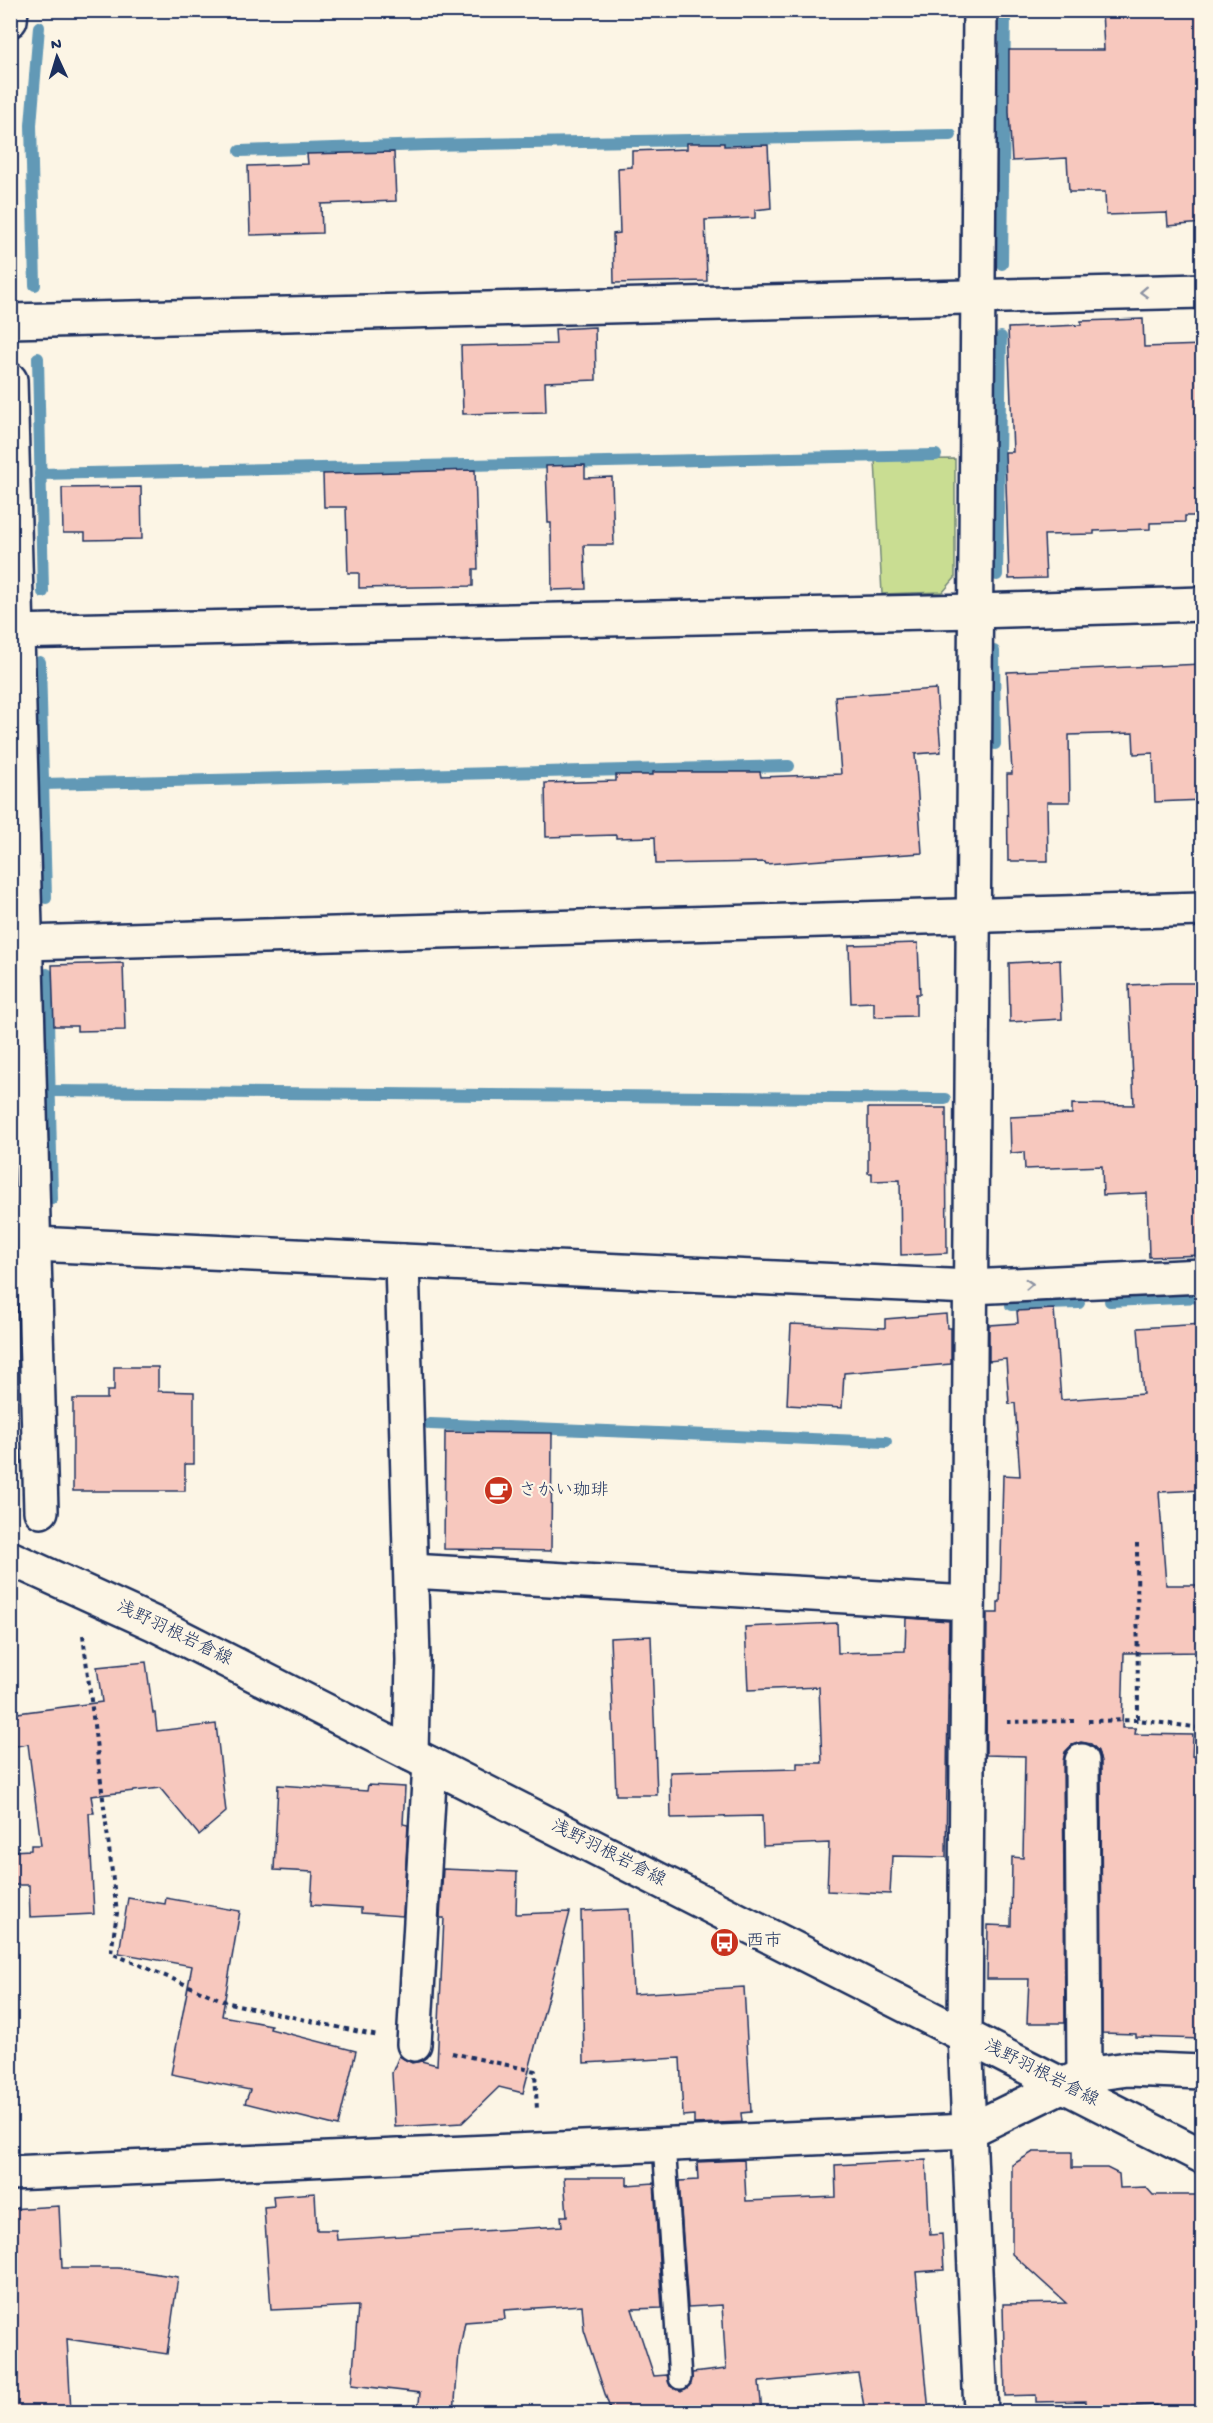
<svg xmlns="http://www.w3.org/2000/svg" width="1213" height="2423" viewBox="0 0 1213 2423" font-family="'Gochi Hand','Klee One',sans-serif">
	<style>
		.green { fill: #c9dd92; stroke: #728678; stroke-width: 1.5 }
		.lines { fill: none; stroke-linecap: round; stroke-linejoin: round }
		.stream { stroke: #6299b6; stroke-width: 12 }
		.building { fill: #f7c8be; stroke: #1b2f5e; stroke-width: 1.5 }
		.lane-casing { stroke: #1b2f5e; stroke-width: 26 }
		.street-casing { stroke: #1b2f5e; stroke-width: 38 }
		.secondary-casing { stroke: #1b2f5e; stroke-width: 38 }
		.path { stroke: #1b2f5e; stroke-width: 4; stroke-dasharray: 4.5 4.5; stroke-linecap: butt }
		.lane { stroke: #fcf5e5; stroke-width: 21 }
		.street { stroke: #fcf5e5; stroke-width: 33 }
		.secondary { stroke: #fcf5e5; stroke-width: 33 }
		.oneway { stroke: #8c92a2 }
		.labels { text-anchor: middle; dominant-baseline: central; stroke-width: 4.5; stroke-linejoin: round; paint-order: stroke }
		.poi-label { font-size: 18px; fill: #1b2f5e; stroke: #fcf5e5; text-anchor: start }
		.street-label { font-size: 18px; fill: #1b2f5e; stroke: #fcf5e5 }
	</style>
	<rect width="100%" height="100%" fill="#fcf5e5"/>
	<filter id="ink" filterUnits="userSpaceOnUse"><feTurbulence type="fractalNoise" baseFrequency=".0167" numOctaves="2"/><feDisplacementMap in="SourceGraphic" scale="12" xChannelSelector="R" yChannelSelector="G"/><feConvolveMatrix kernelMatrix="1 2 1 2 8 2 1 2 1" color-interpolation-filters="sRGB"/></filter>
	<g filter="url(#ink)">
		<polygon class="green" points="955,459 955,578 943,592 882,594 875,460"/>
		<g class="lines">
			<g class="stream">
				<polyline points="240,151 428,145 951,135"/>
				<polyline points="1002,264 1005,14"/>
				<polyline points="35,285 31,125 39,27"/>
				<polyline points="38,358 43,592"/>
				<polyline points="40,474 936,455"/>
				<polyline points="997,575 1001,337"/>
				<polyline points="994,651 995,744"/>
				<polyline points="40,662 46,898"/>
				<polyline points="43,784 789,766"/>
				<polyline points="47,974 52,1199"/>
				<polyline points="50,1091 945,1099"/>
				<polyline points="1110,1301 1202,1297"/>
				<polyline points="1011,1305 1079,1303"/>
				<polyline points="430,1424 886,1442"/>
			</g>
		</g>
		<g class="building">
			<polygon points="1102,10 1203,10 1203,223 1168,226 1167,213 1106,215 1105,192 1069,192 1067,158 1012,161 1009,112 1009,50 1104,50"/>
			<polygon points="687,143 724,143 724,146 768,145 771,208 755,210 755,218 705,220 707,281 614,283 613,234 620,233 618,168 632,167 632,151 687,149"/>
			<polygon points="394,152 396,201 321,204 322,233 250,235 248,166 308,164 307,154"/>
			<polygon points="1143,319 1144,347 1203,345 1203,516 1185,516 1185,522 1150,523 1150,529 1094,531 1094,534 1044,535 1046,578 1009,579 1005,452 1013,452 1008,328 1081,325 1081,321"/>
			<polygon points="595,327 596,380 545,382 546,412 463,414 461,346 556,344 555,329"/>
			<polygon points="585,465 585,478 612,477 614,545 584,545 586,589 552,590 551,523 548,523 546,466"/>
			<polygon points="475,470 478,569 473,569 473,586 359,588 359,573 348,573 346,507 324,507 323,474"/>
			<polygon points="141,487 142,539 85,540 85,533 63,533 62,488"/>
			<polygon points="1203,664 1203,800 1155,802 1153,753 1134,754 1133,733 1069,735 1070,802 1047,802 1048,861 1008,861 1007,774 1012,774 1007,672"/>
			<polygon points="936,689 941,752 915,754 922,853 766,864 765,862 656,864 655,837 616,838 616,835 546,837 545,783 616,781 616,775 653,775 653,772 760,772 761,777 841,774 835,696"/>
			<polygon points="918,943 920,994 916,994 916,1016 874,1017 874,1002 851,1003 849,945"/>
			<polygon points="1060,960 1062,1019 1010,1022 1009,963"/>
			<polygon points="123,963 125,1030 77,1031 77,1026 54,1026 52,965"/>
			<polygon points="1170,983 1203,983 1203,1255 1149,1257 1147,1193 1103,1195 1102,1166 1025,1169 1024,1152 1011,1153 1010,1117 1072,1114 1072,1104 1134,1105 1129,985"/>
			<polygon points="868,1108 946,1108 947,1253 901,1255 900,1180 872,1181 872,1173 868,1173"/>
			<polygon points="1054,1309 1061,1400 1143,1394 1138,1328 1203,1324 1203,1490 1159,1492 1166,1585 1203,1585 1203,1652 1124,1653 1122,1728 1136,1728 1135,1734 1193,1735 1192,1756 1198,1757 1197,1800 1203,1800 1203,2039 1136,2037 1136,2034 1102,2033 1101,1761 1098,1751 1091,1744 1081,1742 1072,1745 1065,1752 1063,1761 1065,2023 1027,2023 1029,1979 987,1979 988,1925 1011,1926 1012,1857 1023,1858 1025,1756 986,1755 987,1613 998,1613 998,1602 1000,1602 1003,1475 1020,1476 1015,1403 1009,1404 1006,1359 989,1361 989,1325 1018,1323 1017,1311"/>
			<polygon points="946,1314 947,1328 951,1328 951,1364 844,1373 842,1408 787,1405 791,1324 885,1328 885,1319"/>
			<polygon points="114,1367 158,1367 158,1391 194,1392 194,1464 185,1464 185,1491 73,1491 73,1399 107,1399 107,1391 114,1391"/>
			<polygon points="445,1432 552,1433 551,1551 444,1549"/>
			<polygon points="906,1618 949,1621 946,1857 892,1856 890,1894 827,1891 829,1843 763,1846 762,1816 671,1818 670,1772 797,1769 797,1763 822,1763 819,1687 748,1690 745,1627 837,1623 838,1653 905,1651"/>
			<polygon points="651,1636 657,1795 616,1795 610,1638"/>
			<polygon points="146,1662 153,1713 155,1713 157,1731 216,1724 226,1812 199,1835 160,1788 91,1796 94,1813 89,1813 94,1914 30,1917 29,1885 10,1885 10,1851 31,1850 31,1845 41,1845 28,1744 10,1747 10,1714 102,1702 97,1667"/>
			<polygon points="278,1785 367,1791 368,1785 405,1787 403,1824 408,1825 403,1916 361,1913 361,1908 311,1905 313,1872 274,1870"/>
			<polygon points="443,1869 517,1872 516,1914 570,1912 523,2093 499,2087 462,2123 395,2127 392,2073 399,2056 412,2063 421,2061 437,2065 444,1918 440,1918"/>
			<polygon points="128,1898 165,1904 166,1898 240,1911 222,2016 271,2025 270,2029 356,2051 338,2126 245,2103 250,2090 171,2074 192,1966 119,1953"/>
			<polygon points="629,1909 633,1994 744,1987 751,2112 741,2113 742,2122 694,2124 694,2115 683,2116 680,2058 584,2063 581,1911"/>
			<polygon points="1033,2152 1072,2152 1072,2168 1107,2168 1119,2174 1120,2188 1146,2187 1153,2195 1203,2195 1203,2412 1157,2412 1157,2405 1086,2408 1086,2401 1036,2402 1036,2395 1005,2396 1003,2304 1066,2303 1012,2254 1012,2165"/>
			<polygon points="744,2160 746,2201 836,2197 835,2165 926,2160 930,2235 942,2234 944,2270 916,2272 929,2412 865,2412 858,2373 759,2382 762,2412 611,2412 584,2330 582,2305 504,2310 505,2319 465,2322 459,2353 454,2412 418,2412 420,2393 352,2385 358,2306 271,2310 264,2207 274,2206 273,2196 315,2193 317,2230 336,2230 337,2240 562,2226 561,2216 567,2216 564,2177 627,2177 627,2185 654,2183 662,2308 632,2309 654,2376 667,2375 670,2386 681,2391 691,2384 692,2373 726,2369 722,2305 688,2307 679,2181 698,2180 697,2162"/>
			<polygon points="59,2206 62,2268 118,2268 178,2277 167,2354 67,2339 71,2412 10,2412 10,2209"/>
		</g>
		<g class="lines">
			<defs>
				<polyline id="lane" points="664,2144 680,2378"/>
				<g id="street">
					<polyline points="980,10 965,2035 981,2412"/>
					<polyline points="10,20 11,10"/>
					<polyline points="10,321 1202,291"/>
					<polyline points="10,380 41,1511"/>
					<polyline points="10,632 975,611 1202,604"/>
					<polyline points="25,943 1202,909"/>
					<polyline points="34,1244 970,1287 1202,1276"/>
					<polyline points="402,1261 413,1660 411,1754"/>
					<polyline points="411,1571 968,1603"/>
					<polyline points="1082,1761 1084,2075"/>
					<polyline points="414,2044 430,1764"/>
					<polyline points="10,2173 969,2131 1084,2075 1128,2069 1202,2072"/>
				</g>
				<polyline id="secondary" points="10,1558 155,1624 1202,2156"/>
			</defs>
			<use href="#lane" class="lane-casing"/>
			<use href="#street" class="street-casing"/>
			<use href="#secondary" class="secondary-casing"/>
			<g class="path">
				<polyline points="1137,1543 1138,1720"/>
				<polyline points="83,1635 117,1913 111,1953 229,2003 378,2036"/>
				<polyline points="1088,1721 1138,1720 1202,1728"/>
				<polyline points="1007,1722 1074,1721"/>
				<polyline points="452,2053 535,2071 537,2110"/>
			</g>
			<use href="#lane" class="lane"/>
			<use href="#street" class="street"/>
			<use href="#secondary" class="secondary"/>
		</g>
		<defs><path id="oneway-chevron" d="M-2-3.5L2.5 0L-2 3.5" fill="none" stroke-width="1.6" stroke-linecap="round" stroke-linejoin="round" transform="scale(1.5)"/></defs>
		<g class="oneway">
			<use href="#oneway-chevron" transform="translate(1144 292) rotate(178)"/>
			<use href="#oneway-chevron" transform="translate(1029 1284) rotate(-3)"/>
		</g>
	</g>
	<defs>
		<symbol id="cafe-disc" viewBox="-11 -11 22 22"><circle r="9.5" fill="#c8321e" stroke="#fcf5e5"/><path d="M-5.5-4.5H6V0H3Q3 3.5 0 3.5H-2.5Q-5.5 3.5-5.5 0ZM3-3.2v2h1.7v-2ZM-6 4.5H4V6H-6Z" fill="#fff"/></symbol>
		<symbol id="bus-disc" viewBox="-11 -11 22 22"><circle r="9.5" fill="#c8321e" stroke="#fcf5e5"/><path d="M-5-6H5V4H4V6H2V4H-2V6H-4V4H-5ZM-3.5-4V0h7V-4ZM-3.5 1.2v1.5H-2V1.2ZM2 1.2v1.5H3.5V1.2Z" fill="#fff"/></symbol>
	</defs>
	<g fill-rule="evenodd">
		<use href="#cafe-disc" x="482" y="1474" width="33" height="33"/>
		<use href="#bus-disc" x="708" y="1926" width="33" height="33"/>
	</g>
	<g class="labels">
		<g class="poi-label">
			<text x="519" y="1491">さかい珈琲</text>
			<text x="746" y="1942">西市</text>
		</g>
		<g class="street-label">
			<text transform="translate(174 1634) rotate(26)">浅野羽根岩倉線</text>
			<text transform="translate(608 1854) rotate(27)">浅野羽根岩倉線</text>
			<text transform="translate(1041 2074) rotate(27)">浅野羽根岩倉線</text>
		</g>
	</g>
	<rect width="1213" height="2423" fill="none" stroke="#fcf5e5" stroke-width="36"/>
	<rect x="18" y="18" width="1177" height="2387" fill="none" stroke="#1b2f5e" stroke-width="2" filter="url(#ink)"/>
	<g transform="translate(57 57) rotate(356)" stroke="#fcf5e5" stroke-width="4.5" paint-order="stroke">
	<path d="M0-4.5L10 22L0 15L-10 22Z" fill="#1b2f5e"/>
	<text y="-9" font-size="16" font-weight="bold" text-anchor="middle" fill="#1b2f5e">N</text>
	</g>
</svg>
